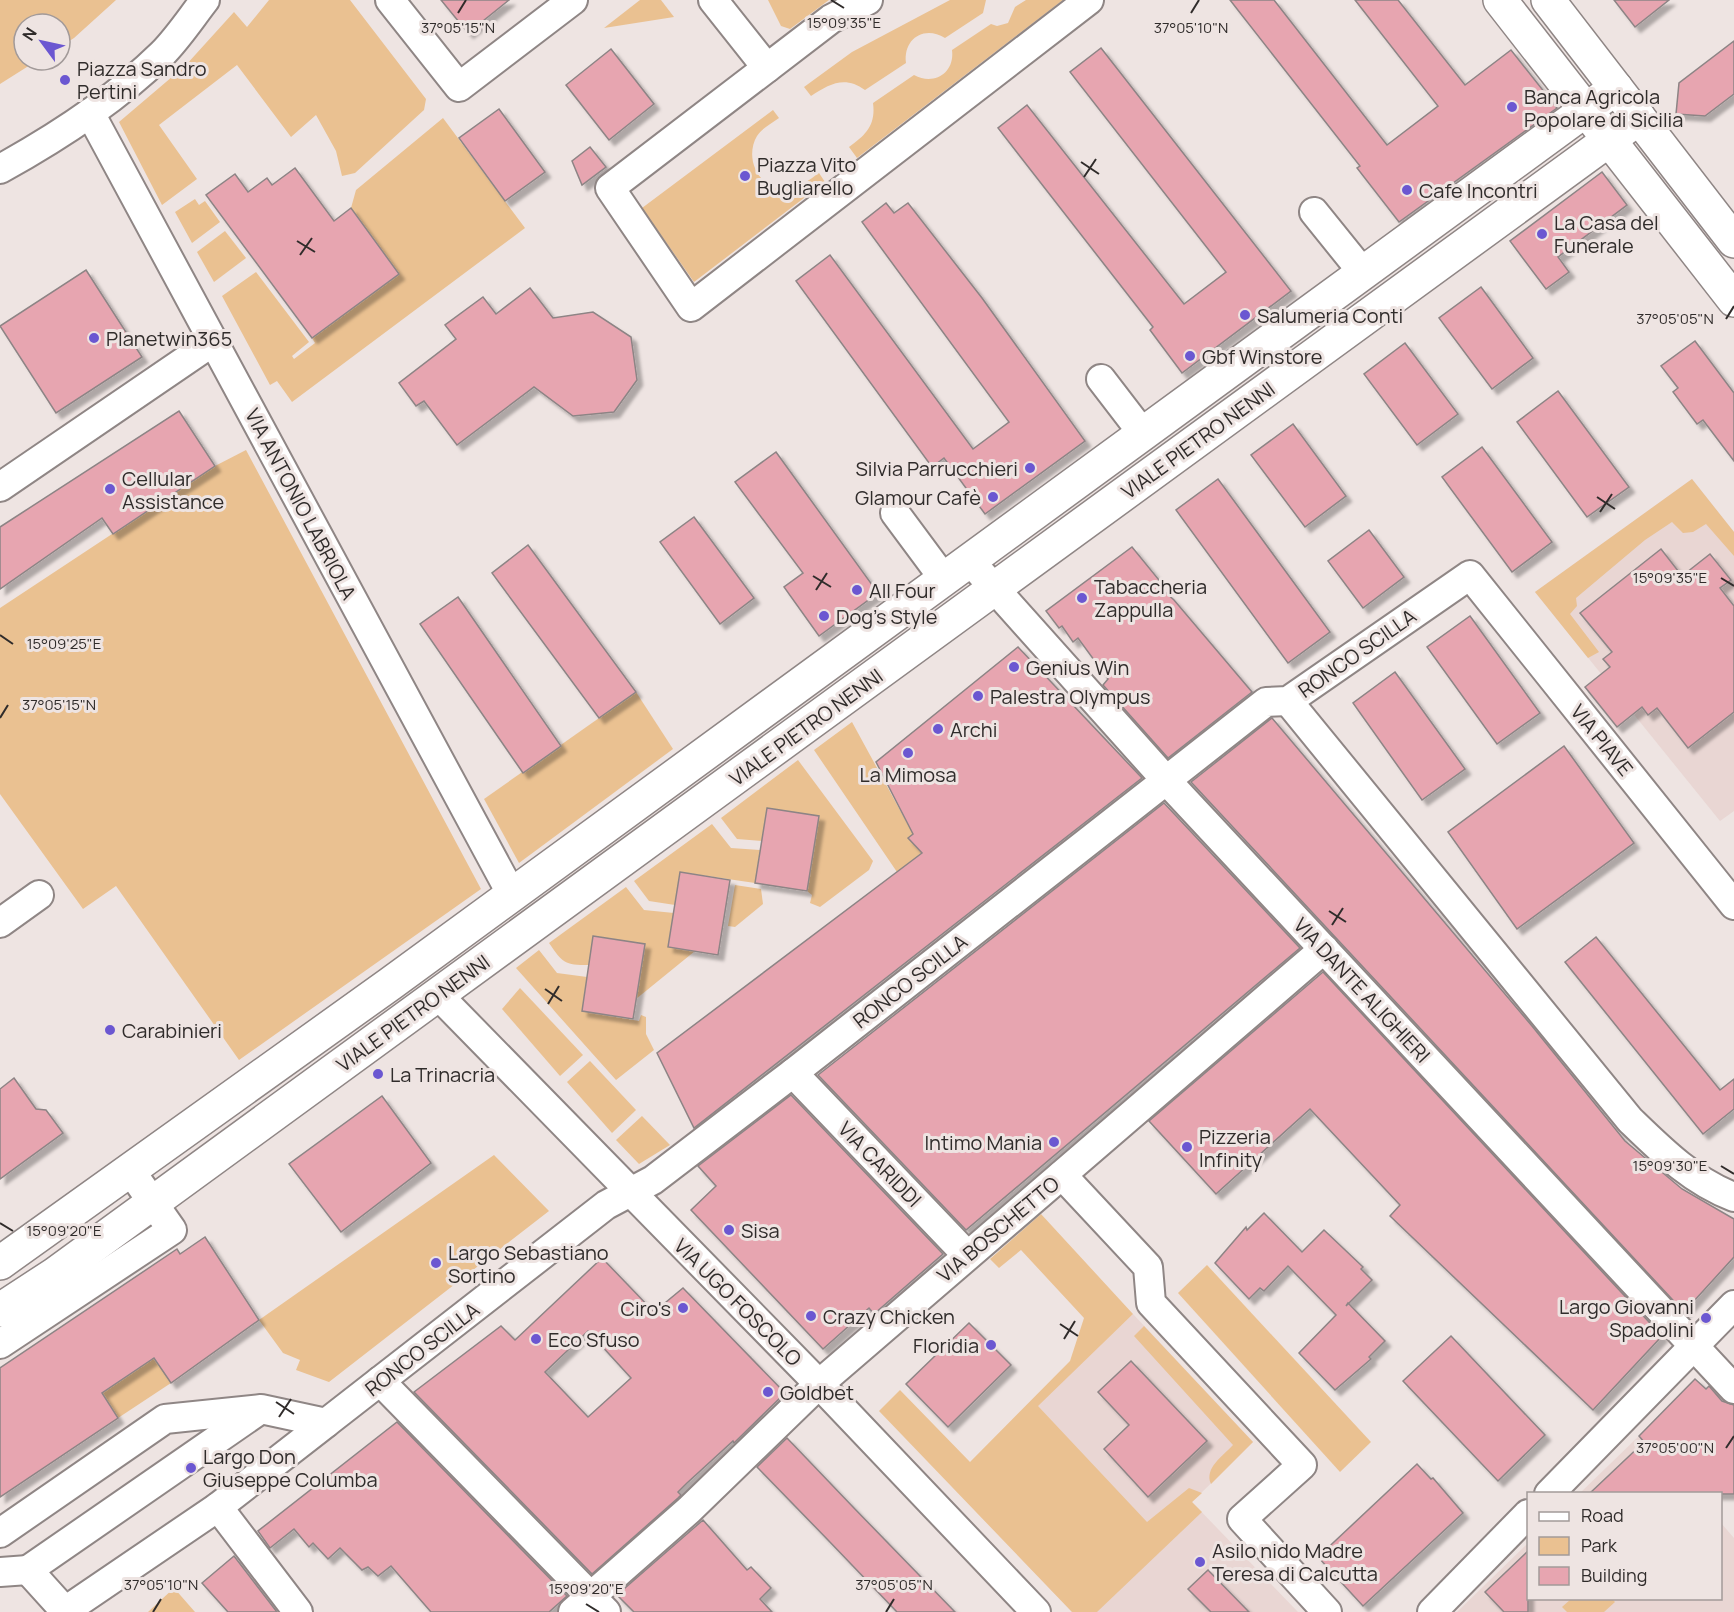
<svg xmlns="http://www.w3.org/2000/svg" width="1734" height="1612" viewBox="0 0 1734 1612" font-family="Manrope,sans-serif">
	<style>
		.built { fill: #e9d6d3 }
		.green { fill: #eac191 }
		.building { fill: #e7a5b0; stroke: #8d8485; stroke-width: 1.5; fill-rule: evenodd; filter: url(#shadow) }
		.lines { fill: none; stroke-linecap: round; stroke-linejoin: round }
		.minor-casing { stroke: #8f8685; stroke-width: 32 }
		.tertiary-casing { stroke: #8f8685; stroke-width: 36 }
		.minor { stroke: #fff; stroke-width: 28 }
		.tertiary { stroke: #fff; stroke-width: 33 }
		.ticks { fill: none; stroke: #302c2b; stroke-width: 2 }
		.poi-dot { fill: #6b57d1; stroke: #eee4e2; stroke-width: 2 }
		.labels { text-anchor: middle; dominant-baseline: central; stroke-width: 6; stroke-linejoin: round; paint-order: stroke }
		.poi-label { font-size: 20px; fill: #302c2b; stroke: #eee4e2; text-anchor: start }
		.street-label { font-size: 20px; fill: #302c2b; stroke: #eee4e2 }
		.ticks-label { font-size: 15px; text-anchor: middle; fill: #302c2b; stroke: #eee4e2; stroke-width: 6; stroke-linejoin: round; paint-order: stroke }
	</style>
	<defs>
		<filter id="shadow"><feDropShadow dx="5.5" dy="5.5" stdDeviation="1.5" flood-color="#0004"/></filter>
	</defs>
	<rect width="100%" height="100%" fill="#eee4e2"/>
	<g class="built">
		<polygon points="1692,479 1734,532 1734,811 1720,821 1535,592"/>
		<polygon points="1133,1314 1253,1442 1192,1502 1298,1612 1072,1612 951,1485"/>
		<polygon points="1639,1436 1693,1493 1579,1494"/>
		<polygon points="1721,1523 1734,1538 1734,1612 1457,1612 1528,1543 1528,1598 1720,1598"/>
	</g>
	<g class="green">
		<polygon points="0,0 116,0 74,38 60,47 60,24 24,24 24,60 38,60 0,84"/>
		<polygon points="269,0 350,0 426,99 424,110 355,173 342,176 336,151 316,115 291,137 237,65 159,125 197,179 162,205 119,122 186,65 234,12 247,27"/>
		<polygon points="640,0 661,0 674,17 604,28"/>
		<polygon points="768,0 829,0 790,29 781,26"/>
		<path d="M 950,0 L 986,0 L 983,13 L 945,38 C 924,25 903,39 906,63 L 865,90 C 845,75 829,84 811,96 L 804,87 L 852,52 Z"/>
		<path d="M 1026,0 L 1063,0 L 857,158 L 849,147 C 866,135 876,125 873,103 L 914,75 C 934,86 955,73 952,50 L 991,24 L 997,26 L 1008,23 L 1015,7 Z"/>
		<path d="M 773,110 L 779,118 C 771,124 762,128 757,136 C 743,160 761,192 789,189 C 801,187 809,180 819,173 L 825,182 L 694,282 L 642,208 Z"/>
		<polygon points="443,118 525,228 292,402 277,381 270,385 222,296 256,272 309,342 292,356 294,359 315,343 312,338 399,274 351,208 356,190"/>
		<polygon points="195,199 199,205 205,201 220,222 192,243 175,212"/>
		<polygon points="225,231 246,258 214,282 197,252"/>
		<polygon points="246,450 481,889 239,1060 116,886 83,909 0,794 0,608 215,466"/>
		<polygon points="1692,479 1734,532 1734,556 1706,524 1693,532 1683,533 1672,522 1645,540 1576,598 1577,606 1570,614 1599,652 1588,658 1535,592"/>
		<polygon points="636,692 673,749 519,863 484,799"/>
		<polygon points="852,722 913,834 908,838 922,853 897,872 814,750"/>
		<polygon points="798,760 873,861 869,870 820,907 810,903 812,895 807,891 819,816 767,808 762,841 737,839 721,818"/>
		<polygon points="712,824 731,848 760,850 755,883 680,872 675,905 649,901 634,881"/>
		<polygon points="735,885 761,889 763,904 735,927 728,926"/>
		<path d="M 626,887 L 644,910 L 674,913 L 668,947 L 695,951 L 636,999 L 645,944 L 594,936 L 589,965 C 564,965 563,963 549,943 Z"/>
		<polygon points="539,950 557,973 587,977 582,1011 639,1021 641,1015 646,1017 646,1034 654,1050 616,1080 516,968"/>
		<polygon points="520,988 583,1055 560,1076 502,1009"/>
		<polygon points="590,1061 636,1110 612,1133 567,1082"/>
		<polygon points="642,1116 670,1145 639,1164 616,1140"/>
		<polygon points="494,1155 549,1211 329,1382 296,1370 300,1360 283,1353 259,1320"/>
		<polygon points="1041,1214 1133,1314 1038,1406 1147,1522 1189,1488 1202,1493 1192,1502 1202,1512 1097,1612 1072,1612 879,1411 900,1390 970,1462 1070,1361 1084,1318 1021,1250 999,1268 990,1259"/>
		<polygon points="1207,1265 1371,1442 1340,1472 1178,1293"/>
		<polygon points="112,1295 171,1383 118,1418 102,1393 132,1373"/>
		<path d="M 1144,1326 L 1253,1442 L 1211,1484 C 1204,1468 1223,1456 1233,1445 L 1134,1336 Z"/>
		<polygon points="174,1588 195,1612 148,1612"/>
		<polygon points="1571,1599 1612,1599 1615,1602 1604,1612 1567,1612 1562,1607"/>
	</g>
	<g class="building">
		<polygon points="441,0 509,0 468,33"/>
		<polygon points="1230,0 1274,0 1387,145 1438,106 1355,0 1398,0 1465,85 1511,50 1557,108 1399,222 1357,168 1360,166"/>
		<polygon points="1614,0 1669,0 1635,27"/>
		<polygon points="1734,41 1734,94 1705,116 1676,114 1679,83"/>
		<polygon points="1101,48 1291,291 1182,373 1150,330 1153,327 998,128 1027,105 1184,304 1226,272 1070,72"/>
		<polygon points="611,49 654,104 609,140 566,85"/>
		<polygon points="499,109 545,172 505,201 459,138"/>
		<polygon points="590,147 606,167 582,185 572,161"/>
		<polygon points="295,168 334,221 351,208 399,274 312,338 206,195 235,174 248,192 267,178 272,185"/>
		<polygon points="1602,172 1627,205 1558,257 1569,272 1546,289 1510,241"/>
		<polygon points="886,203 894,213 908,203 982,298 1085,441 985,514 944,458 932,467 796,281 830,255 973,449 1009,422 862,222"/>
		<polygon points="86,270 142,357 56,413 0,326"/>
		<polygon points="1481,287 1533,358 1492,389 1439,318"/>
		<polygon points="530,288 553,318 593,312 631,337 637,380 614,412 573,416 534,387 457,445 424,401 416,406 399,383 456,339 445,325 483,297 496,314"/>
		<polygon points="1695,341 1734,393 1734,461 1703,420 1697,424 1673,392 1678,388 1661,366"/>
		<polygon points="1405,343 1458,414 1417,445 1364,374"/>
		<polygon points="1558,391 1629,487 1587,517 1517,422"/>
		<polygon points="179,411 215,466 113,534 102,518 0,589 0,527"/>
		<polygon points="1293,424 1346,496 1305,527 1251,455"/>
		<polygon points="1482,447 1552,542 1512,572 1442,477"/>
		<polygon points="776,452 878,593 819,636 784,587 803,573 735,482"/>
		<polygon points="1218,479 1330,632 1288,663 1176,510"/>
		<polygon points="694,517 754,598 720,624 660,542"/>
		<polygon points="1369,530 1404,577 1363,608 1328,561"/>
		<polygon points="528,545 636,692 599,718 492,573"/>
		<polygon points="1132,547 1159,580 1155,583 1174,600 1252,692 1168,758 1103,685 1108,679 1078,638 1073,642 1062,626 1059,628 1046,611"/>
		<polygon points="1661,549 1682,576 1710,554 1731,580 1720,588 1734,606 1734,712 1688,748 1657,708 1648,715 1642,707 1617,727 1585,687 1610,667 1603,659 1612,652 1580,613"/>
		<polygon points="458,597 561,746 523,773 420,624"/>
		<polygon points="1470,616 1540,713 1497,744 1427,647"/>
		<polygon points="1018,647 1142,778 694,1128 657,1053 922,853 908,838 913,834 876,762"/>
		<polygon points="1395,672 1465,769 1422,800 1353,703"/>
		<polygon points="1272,718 1532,1026 1625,1141 1682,1189 1734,1219 1734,1257 1684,1312 1191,782"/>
		<polygon points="1564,746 1634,843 1517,929 1448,832"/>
		<polygon points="1164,803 1300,948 966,1230 818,1075"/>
		<polygon points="767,808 819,816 807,891 755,883"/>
		<polygon points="680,872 730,880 718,955 668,947"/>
		<polygon points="593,936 645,944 633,1019 582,1011"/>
		<polygon points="1596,937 1720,1090 1734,1079 1734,1109 1703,1134 1565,962"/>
		<polygon points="1323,972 1662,1336 1593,1410 1390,1216 1400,1205 1310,1109 1216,1194 1149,1121"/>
		<polygon points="14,1078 36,1109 46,1110 63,1133 0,1179 0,1089"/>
		<polygon points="791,1095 943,1254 874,1314 869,1308 823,1349 691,1210 716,1186 698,1166"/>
		<polygon points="382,1096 431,1163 341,1232 289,1164"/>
		<polygon points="1264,1213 1302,1252 1324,1230 1363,1267 1361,1269 1372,1280 1346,1306 1348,1303 1385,1341 1369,1357 1371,1359 1335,1390 1299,1353 1336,1315 1288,1266 1264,1291 1260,1288 1249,1299 1215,1263 1246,1227 1247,1230"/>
		<polygon points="205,1237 259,1320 171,1383 154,1358 102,1393 118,1418 0,1497 0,1368 177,1249 180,1254"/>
		<path d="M 602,1258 L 654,1312 L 683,1288 L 785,1393 L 734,1443 L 733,1441 L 687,1483 L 678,1492 L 681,1495 L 678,1498 L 592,1574 L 414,1392 L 501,1326 L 515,1340 ZM 588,1331 L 631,1378 L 588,1417 L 545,1372 Z"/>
		<polygon points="969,1323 1011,1365 948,1427 906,1384"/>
		<polygon points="1451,1336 1545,1435 1498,1481 1403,1381"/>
		<polygon points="1131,1361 1207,1441 1148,1497 1104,1449 1129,1425 1098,1392"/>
		<polygon points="1695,1379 1706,1389 1709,1386 1722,1401 1734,1405 1734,1494 1589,1494 1644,1442 1639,1436"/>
		<polygon points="397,1422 567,1596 549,1612 431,1612 391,1566 378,1576 368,1567 362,1570 340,1548 328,1559 313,1543 309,1547 294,1529 270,1548 258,1531"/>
		<polygon points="787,1438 853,1507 955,1612 897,1612 828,1540 757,1467"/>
		<polygon points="1417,1464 1431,1479 1433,1478 1463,1513 1363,1606 1318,1557"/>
		<polygon points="703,1520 747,1570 751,1567 771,1588 760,1599 772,1612 634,1612 617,1595"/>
		<polygon points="1528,1551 1528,1612 1504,1612 1485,1592"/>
		<polygon points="234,1556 277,1612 228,1612 202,1583"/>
		<polygon points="1208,1570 1249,1612 1211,1612 1188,1589"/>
	</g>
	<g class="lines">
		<defs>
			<g id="minor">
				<polyline points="390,0 459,87 573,0"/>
				<polyline points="713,0 767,68"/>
				<polyline points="868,0 831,19 610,188 691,307 1089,0"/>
				<polyline points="90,113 512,895"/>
				<path d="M 0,169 C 58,137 114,101 162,54 C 178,38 191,18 205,0"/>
				<polyline points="1314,212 1364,274"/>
				<polyline points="1101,379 1144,435"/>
				<polyline points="0,487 214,341"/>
				<polyline points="895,513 944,579"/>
				<polyline points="970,561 1165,779 1734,1389"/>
				<path d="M 1288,701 L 1630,1120 C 1662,1151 1692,1181 1734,1197"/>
				<polyline points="0,923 39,895"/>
				<polyline points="438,995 819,1384 1036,1612"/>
				<polyline points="793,1073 967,1255"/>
				<polyline points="1062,1175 1148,1267 1151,1303 1302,1465 1242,1519 1327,1612"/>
				<polyline points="0,1344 172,1230 130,1170"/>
				<polyline points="380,1381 606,1612"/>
				<polyline points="258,1411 28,1570 65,1611 218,1507 326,1423"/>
				<polyline points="1549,1494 1734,1305"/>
				<polyline points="218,1507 298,1612"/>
				<polyline points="0,1533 165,1419 261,1409 326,1423 606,1205 653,1180 793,1073 1266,702 1288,701 1470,575 1734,905"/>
				<polyline points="0,1572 28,1570"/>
				<polyline points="573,1612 689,1510 819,1384 1324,949"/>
				<polyline points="1432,1612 1528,1514"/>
			</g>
			<g id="tertiary">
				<polyline points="1500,0 1734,300"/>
				<polyline points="1548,0 1734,241"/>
				<polyline points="0,1263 390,984 1616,88"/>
				<polyline points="0,1310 55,1274 1639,118"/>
			</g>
		</defs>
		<use href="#minor" class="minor-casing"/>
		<use href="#tertiary" class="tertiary-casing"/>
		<use href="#minor" class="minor"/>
		<use href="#tertiary" class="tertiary"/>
	</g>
	<path class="ticks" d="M 831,0 L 844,8M 458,13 L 466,0M 1191,13 L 1199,0M 1081,162 L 1099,174M 1084,177 L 1096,159M 297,241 L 315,252M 300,255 L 312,238M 1726,319 L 1734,306M 1597,497 L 1615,509M 1600,512 L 1612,494M 813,576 L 831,587M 1721,578 L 1734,586M 816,590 L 827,573M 0,635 L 13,644M 0,718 L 8,705M 1329,911 L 1346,922M 1332,925 L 1343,908M 545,989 L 562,1001M 548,1004 L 559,986M 1721,1166 L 1734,1174M 0,1223 L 13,1231M 1060,1324 L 1078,1336M 1064,1339 L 1075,1321M 276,1402 L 294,1414M 279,1417 L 291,1399M 1726,1448 L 1734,1436M 586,1604 L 599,1612M 153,1612 L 161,1599M 886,1612 L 894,1599"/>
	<g class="poi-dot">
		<circle cx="65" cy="80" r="6"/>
		<circle cx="1512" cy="107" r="6"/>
		<circle cx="745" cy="176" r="6"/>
		<circle cx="1407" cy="190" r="6"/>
		<circle cx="1542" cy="234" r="6"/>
		<circle cx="1245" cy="315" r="6"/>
		<circle cx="94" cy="338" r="6"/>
		<circle cx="1190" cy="356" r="6"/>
		<circle cx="1030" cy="468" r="6"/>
		<circle cx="110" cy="489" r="6"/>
		<circle cx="993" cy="497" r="6"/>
		<circle cx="857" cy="590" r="6"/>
		<circle cx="1082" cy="598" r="6"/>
		<circle cx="824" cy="616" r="6"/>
		<circle cx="1014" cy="667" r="6"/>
		<circle cx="978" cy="696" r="6"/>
		<circle cx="938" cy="729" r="6"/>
		<circle cx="908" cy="753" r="6"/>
		<circle cx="110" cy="1030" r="6"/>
		<circle cx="378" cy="1074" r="6"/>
		<circle cx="1054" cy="1142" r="6"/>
		<circle cx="1187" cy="1147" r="6"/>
		<circle cx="729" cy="1230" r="6"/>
		<circle cx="436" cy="1263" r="6"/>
		<circle cx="683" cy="1308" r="6"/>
		<circle cx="811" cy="1316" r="6"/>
		<circle cx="1706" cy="1318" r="6"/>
		<circle cx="536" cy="1339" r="6"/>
		<circle cx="991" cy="1345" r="6"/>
		<circle cx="768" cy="1392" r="6"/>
		<circle cx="191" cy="1468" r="6"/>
		<circle cx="1200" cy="1562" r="6"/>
	</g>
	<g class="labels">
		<g class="poi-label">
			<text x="77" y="68">Piazza Sandro<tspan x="77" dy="23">Pertini</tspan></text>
			<text x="1524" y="96">Banca Agricola<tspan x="1524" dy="23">Popolare di Sicilia</tspan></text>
			<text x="757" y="164">Piazza Vito<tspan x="757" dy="23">Bugliarello</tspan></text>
			<text x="1419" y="190">Cafe Incontri</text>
			<text x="1554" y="222">La Casa del<tspan x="1554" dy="23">Funerale</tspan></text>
			<text x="1257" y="315">Salumeria Conti</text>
			<text x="106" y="338">Planetwin365</text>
			<text x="1202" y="356">Gbf Winstore</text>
			<text x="1018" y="468" text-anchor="end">Silvia Parrucchieri</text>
			<text x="122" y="478">Cellular<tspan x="122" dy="23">Assistance</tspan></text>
			<text x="981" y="497" text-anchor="end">Glamour Cafè</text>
			<text x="1094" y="586">Tabaccheria<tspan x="1094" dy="23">Zappulla</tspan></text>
			<text x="869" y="590">All Four</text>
			<text x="836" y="616">Dog's Style</text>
			<text x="1026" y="667">Genius Win</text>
			<text x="990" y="696">Palestra Olympus</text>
			<text x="950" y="729">Archi</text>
			<text x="908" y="774" text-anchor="middle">La Mimosa</text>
			<text x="122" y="1030">Carabinieri</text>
			<text x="390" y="1074">La Trinacria</text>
			<text x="1199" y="1136">Pizzeria<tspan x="1199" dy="23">Infinity</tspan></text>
			<text x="1042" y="1142" text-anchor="end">Intimo Mania</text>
			<text x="741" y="1230">Sisa</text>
			<text x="448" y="1252">Largo Sebastiano<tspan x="448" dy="23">Sortino</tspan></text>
			<text x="1694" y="1306" text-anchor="end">Largo Giovanni<tspan x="1694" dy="23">Spadolini</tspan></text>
			<text x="671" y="1308" text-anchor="end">Ciro's</text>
			<text x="823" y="1316">Crazy Chicken</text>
			<text x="548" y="1339">Eco Sfuso</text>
			<text x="979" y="1345" text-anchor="end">Floridia</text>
			<text x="780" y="1392">Goldbet</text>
			<text x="203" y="1456">Largo Don<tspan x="203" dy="23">Giuseppe Columba</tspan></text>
			<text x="1212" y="1550">Asilo nido Madre<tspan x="1212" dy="23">Teresa di Calcutta</tspan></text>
		</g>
		<g class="street-label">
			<text transform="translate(1198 440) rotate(-36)">VIALE PIETRO NENNI</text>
			<text transform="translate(301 504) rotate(62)">VIA ANTONIO LABRIOLA</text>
			<text transform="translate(1357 653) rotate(-35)">RONCO SCILLA</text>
			<text transform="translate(806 727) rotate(-36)">VIALE PIETRO NENNI</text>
			<text transform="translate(1602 740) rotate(51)">VIA PIAVE</text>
			<text transform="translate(910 981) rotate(-38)">RONCO SCILLA</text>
			<text transform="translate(1362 990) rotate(47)">VIA DANTE ALIGHIERI</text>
			<text transform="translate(413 1013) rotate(-36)">VIALE PIETRO NENNI</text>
			<text transform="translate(880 1164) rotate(46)">VIA CARIDDI</text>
			<text transform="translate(998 1229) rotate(-40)">VIA BOSCHETTO</text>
			<text transform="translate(738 1302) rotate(45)">VIA UGO FOSCOLO</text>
			<text transform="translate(422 1349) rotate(-38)">RONCO SCILLA</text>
		</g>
	</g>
	<g class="ticks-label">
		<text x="844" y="28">15°09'35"E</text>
		<text x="458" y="33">37°05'15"N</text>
		<text x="1191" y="33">37°05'10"N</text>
		<text x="1675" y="324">37°05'05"N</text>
		<text x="1670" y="583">15°09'35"E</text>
		<text x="64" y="649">15°09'25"E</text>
		<text x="59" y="710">37°05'15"N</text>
		<text x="1670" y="1171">15°09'30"E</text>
		<text x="64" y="1236">15°09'20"E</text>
		<text x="1675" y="1453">37°05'00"N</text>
		<text x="161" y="1590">37°05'10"N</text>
		<text x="894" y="1590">37°05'05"N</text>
		<text x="586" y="1594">15°09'20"E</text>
	</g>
	<rect x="1527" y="1492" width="195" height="108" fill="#eee4e2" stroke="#a29a99" stroke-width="1.5"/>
	<rect x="1539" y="1512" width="30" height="9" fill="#ffffff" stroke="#a29a99" stroke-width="1.5"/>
	<text x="1581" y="1522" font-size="18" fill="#302c2b">Road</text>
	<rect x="1539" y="1537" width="30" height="18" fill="#eac191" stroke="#a29a99" stroke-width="1.5"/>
	<text x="1581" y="1552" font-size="18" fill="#302c2b">Park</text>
	<rect x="1539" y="1567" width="30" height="18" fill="#e7a5b0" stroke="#a29a99" stroke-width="1.5"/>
	<text x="1581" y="1582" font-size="18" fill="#302c2b">Building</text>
	<g transform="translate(42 42) rotate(303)"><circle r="28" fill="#eee4e2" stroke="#a29a99" stroke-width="1.5"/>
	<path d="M0-4.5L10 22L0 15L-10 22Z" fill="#6b57d1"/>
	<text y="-9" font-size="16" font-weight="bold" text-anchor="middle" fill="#302c2b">N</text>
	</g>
</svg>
